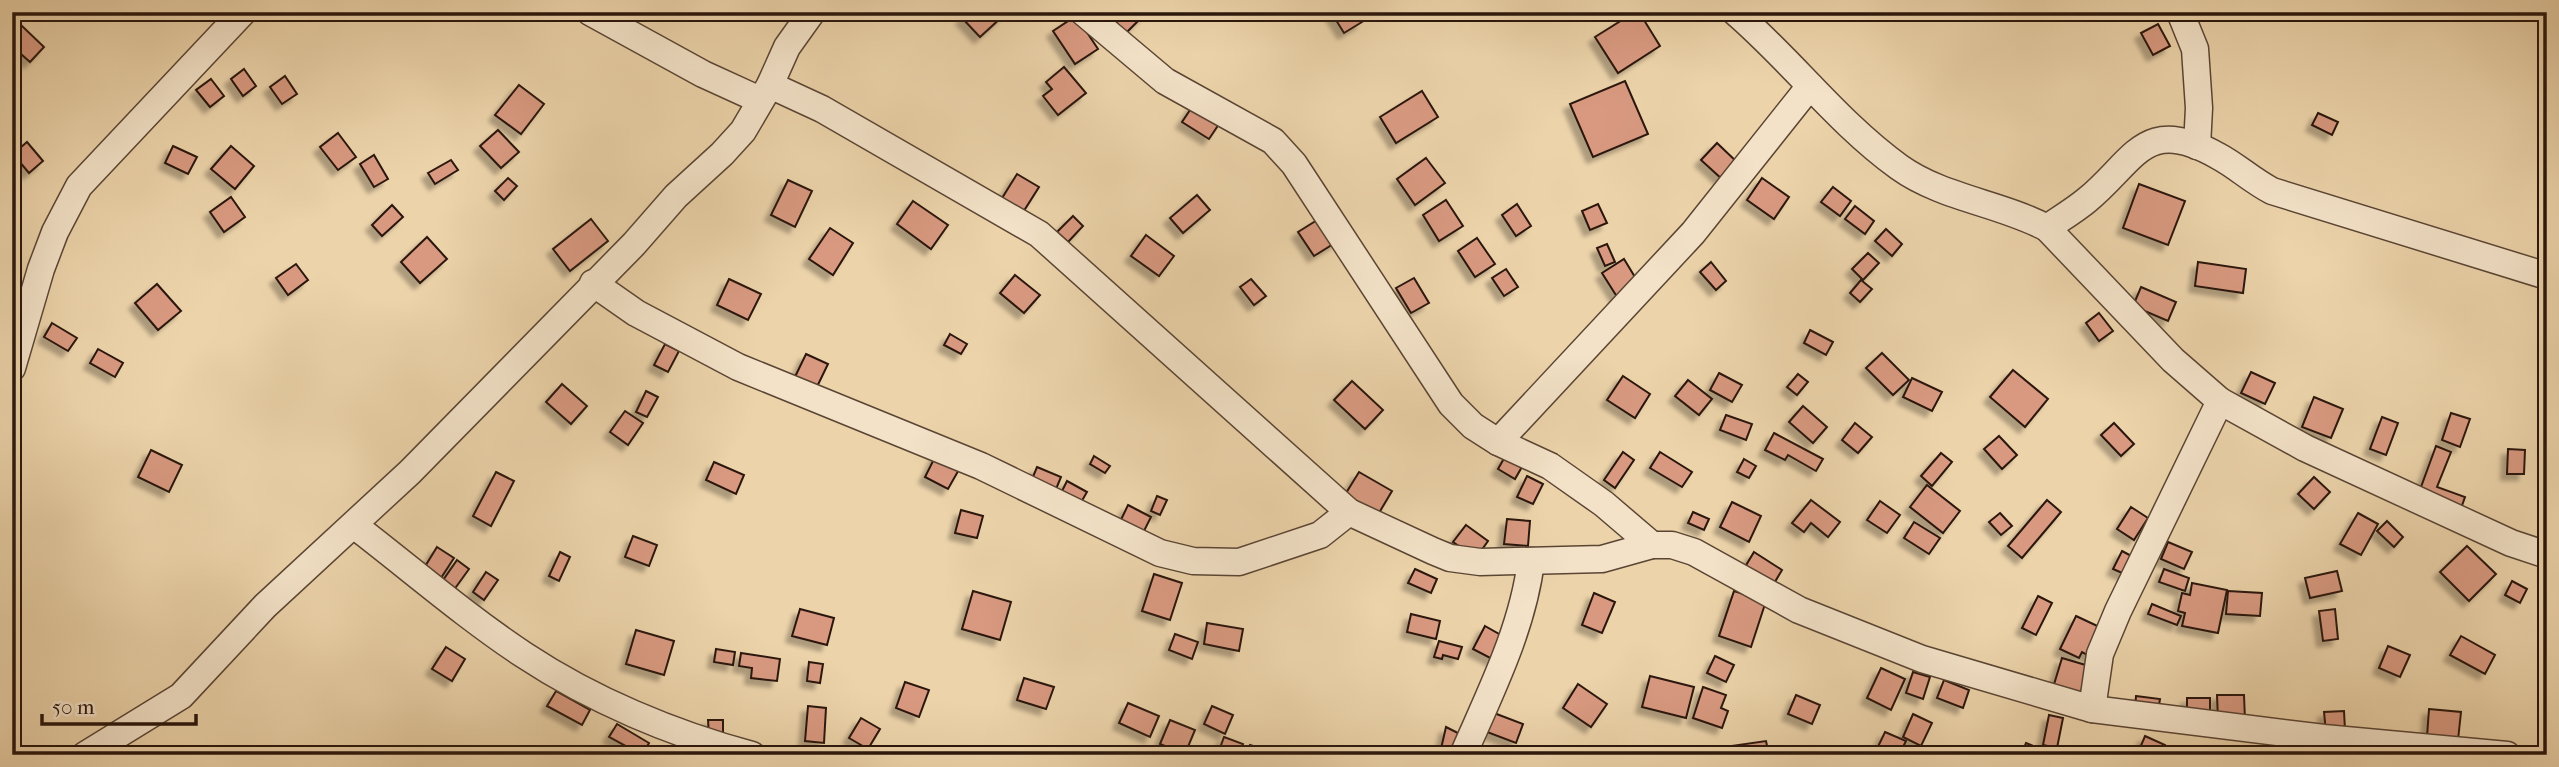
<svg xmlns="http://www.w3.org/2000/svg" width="2559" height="767" viewBox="0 0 2559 767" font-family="'IM FELL French Canon',serif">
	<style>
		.building { fill: #d89980; stroke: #2a160c; stroke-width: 2; filter: url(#shadow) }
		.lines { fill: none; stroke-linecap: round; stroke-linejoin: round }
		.minor-casing { stroke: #5a4534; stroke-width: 29 }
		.minor { stroke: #f3e2c8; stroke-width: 26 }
	</style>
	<defs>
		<filter id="shadow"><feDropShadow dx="-6" dy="6" stdDeviation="2" flood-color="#0004"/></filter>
	</defs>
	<rect width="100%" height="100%" fill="#ecd3aa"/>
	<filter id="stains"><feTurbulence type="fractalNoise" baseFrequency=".00286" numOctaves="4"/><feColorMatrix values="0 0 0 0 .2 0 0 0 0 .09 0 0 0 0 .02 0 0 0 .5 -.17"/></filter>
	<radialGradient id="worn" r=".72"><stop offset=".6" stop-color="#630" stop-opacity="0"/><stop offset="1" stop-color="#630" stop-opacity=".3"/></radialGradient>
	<g class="building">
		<polygon points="969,12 1002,12 1004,15 980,37 962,18"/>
		<polygon points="1127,12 1147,12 1124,35 1114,25"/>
		<polygon points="1331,12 1356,12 1362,22 1344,33"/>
		<polygon points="1635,12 1639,12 1660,46 1618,73 1595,37"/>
		<polygon points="1076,16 1098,49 1075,64 1053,31"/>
		<polygon points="2158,24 2170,46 2153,55 2141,33"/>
		<polygon points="22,26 44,47 30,62 12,46 12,36"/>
		<polygon points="1064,67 1086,93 1058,115 1043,96 1052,89 1046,82"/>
		<polygon points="244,69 256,86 243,96 231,79"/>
		<polygon points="285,76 297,94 282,104 270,87"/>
		<polygon points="211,79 224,96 210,107 196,90"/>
		<polygon points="1625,81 1648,134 1593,157 1570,104"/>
		<polygon points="519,85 544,104 521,134 495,115"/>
		<polygon points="1422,91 1438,117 1396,143 1380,117"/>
		<polygon points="1194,104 1221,121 1209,139 1182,122"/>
		<polygon points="2318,113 2338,122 2332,135 2312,125"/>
		<polygon points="498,130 519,152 501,168 480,146"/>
		<polygon points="338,133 356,157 338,170 320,147"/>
		<polygon points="27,142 43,161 29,173 13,154"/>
		<polygon points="1717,143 1739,164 1723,180 1701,160"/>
		<polygon points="173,146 197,157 188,174 165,163"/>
		<polygon points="231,146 254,166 235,189 211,169"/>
		<polygon points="374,155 388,179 374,187 360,164"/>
		<polygon points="1426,158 1445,183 1415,205 1397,179"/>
		<polygon points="451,160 458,170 435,184 428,173"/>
		<polygon points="1017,174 1039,187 1020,217 999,203"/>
		<polygon points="508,178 517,186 504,200 495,191"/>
		<polygon points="1762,178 1789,197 1774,219 1747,200"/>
		<polygon points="788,180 812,191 795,227 771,215"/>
		<polygon points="2139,184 2185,201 2168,245 2123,228"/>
		<polygon points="1833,187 1851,201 1840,216 1821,202"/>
		<polygon points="1197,195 1210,210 1183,233 1170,218"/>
		<polygon points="231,197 245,217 224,232 210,212"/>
		<polygon points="1446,200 1463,226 1439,241 1423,215"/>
		<polygon points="913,201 948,225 931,249 897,224"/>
		<polygon points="1517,204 1531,226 1516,236 1502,215"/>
		<polygon points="1598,204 1607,223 1590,230 1582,211"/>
		<polygon points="392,205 403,217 382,236 372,225"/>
		<polygon points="1855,206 1874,221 1865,234 1845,219"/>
		<polygon points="1073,216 1083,226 1068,242 1057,232"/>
		<polygon points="1322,217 1338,241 1314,256 1298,232"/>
		<polygon points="591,219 608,241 570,271 553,249"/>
		<polygon points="830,228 853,243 833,275 809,259"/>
		<polygon points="1886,229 1902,244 1892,256 1875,241"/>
		<polygon points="1146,235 1174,256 1159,276 1131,256"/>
		<polygon points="427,237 447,259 420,283 401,262"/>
		<polygon points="1477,238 1495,264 1475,277 1458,251"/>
		<polygon points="1607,244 1615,262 1605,266 1597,248"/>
		<polygon points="1868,253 1879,263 1863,280 1852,269"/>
		<polygon points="1624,259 1641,287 1619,300 1602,273"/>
		<polygon points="1711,262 1726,281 1716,290 1700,272"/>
		<polygon points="2198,262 2246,269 2243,293 2195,286"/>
		<polygon points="296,264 308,280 288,295 276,278"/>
		<polygon points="1506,269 1518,287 1504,296 1492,278"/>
		<polygon points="1015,275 1040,295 1024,313 1000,293"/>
		<polygon points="1414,278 1429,303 1411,313 1396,288"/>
		<polygon points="729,279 761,294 748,320 717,305"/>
		<polygon points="1251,279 1266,296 1254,305 1240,287"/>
		<polygon points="1861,280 1872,289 1860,302 1850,293"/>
		<polygon points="157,284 181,311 158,330 135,303"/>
		<polygon points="2141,287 2176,302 2168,321 2133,306"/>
		<polygon points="2099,313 2113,331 2099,341 2086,323"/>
		<polygon points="52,323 77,338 68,351 44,337"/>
		<polygon points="1810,330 1833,342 1826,355 1804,343"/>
		<polygon points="950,334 967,344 961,354 944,345"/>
		<polygon points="665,344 679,351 668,372 654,365"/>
		<polygon points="98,349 123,363 115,377 90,363"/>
		<polygon points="1882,353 1909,380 1893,395 1866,368"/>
		<polygon points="806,354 828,364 814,393 792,383"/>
		<polygon points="2013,370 2048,399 2025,427 1990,397"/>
		<polygon points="2251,372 2275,383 2265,404 2241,393"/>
		<polygon points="1719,373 1742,385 1732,402 1710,390"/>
		<polygon points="1798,374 1808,382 1797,395 1787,387"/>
		<polygon points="1623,376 1650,394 1635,418 1607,400"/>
		<polygon points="1912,378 1942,392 1932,411 1903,397"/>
		<polygon points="1688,380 1712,399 1699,415 1675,396"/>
		<polygon points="1352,381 1383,410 1365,429 1334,400"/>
		<polygon points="562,384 587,406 571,424 546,402"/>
		<polygon points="646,391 658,397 647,417 636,412"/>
		<polygon points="2314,397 2343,409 2331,438 2302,427"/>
		<polygon points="1803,406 1827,427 1813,443 1789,422"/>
		<polygon points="625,411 643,423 628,445 610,432"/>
		<polygon points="2451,413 2470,419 2460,447 2442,440"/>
		<polygon points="1726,415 1752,424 1746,440 1720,430"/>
		<polygon points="2382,417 2398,423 2386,455 2370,449"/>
		<polygon points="1855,423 1872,437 1858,453 1842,440"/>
		<polygon points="2114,423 2134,444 2121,456 2101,435"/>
		<polygon points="1774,433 1823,459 1816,471 1788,455 1785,460 1765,450"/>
		<polygon points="1999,436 2017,455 2002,469 1984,449"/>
		<polygon points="2436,446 2451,452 2437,487 2465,497 2459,514 2417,498"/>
		<polygon points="2508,449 2525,450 2524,474 2507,474"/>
		<polygon points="151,450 182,465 169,492 138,477"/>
		<polygon points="1623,452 1634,460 1615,488 1604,480"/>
		<polygon points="1660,452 1692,472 1682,487 1650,468"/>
		<polygon points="937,453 961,466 948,489 925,477"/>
		<polygon points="1941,453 1952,462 1932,486 1921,476"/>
		<polygon points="1506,455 1523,465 1515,479 1498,469"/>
		<polygon points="1094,456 1110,466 1105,473 1090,464"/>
		<polygon points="1744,459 1756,466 1749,478 1737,472"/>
		<polygon points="714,462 744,475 736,494 706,480"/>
		<polygon points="1037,467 1061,477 1054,494 1030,484"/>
		<polygon points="496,472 514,481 491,526 473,516"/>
		<polygon points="1359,472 1392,491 1376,518 1343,498"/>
		<polygon points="1527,476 1543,484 1533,504 1517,497"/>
		<polygon points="2314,477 2330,492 2314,509 2298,494"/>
		<polygon points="1067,481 1087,492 1079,506 1060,495"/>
		<polygon points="1927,485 1960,511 1943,533 1910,507"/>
		<polygon points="1157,496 1167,500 1160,515 1151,511"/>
		<polygon points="1811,500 1840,522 1828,537 1811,523 1804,532 1792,523"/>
		<polygon points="2047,500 2061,512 2022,558 2008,546"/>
		<polygon points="1880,501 1900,515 1887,533 1867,520"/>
		<polygon points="1732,502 1761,516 1749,542 1720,527"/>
		<polygon points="1128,505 1151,517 1141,537 1118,526"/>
		<polygon points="2131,507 2148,518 2134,540 2117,529"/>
		<polygon points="961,510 983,516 977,538 955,533"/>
		<polygon points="1693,512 1709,519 1704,530 1688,523"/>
		<polygon points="2000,513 2012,526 2001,535 1989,522"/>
		<polygon points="2358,513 2378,524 2361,555 2340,544"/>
		<polygon points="1507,519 1530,521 1528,546 1504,544"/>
		<polygon points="2387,521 2403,537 2394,547 2377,531"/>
		<polygon points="1914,522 1940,538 1929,554 1904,538"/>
		<polygon points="1466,525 1488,541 1476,558 1453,542"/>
		<polygon points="633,536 657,545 649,566 625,557"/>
		<polygon points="2168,542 2192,552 2184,569 2161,559"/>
		<polygon points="2467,546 2496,574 2469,601 2440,572"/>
		<polygon points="437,547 454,558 437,584 421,573"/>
		<polygon points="2122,551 2137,559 2129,576 2113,569"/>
		<polygon points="560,552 570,557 559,581 549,576"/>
		<polygon points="1754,552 1782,570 1773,585 1745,567"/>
		<polygon points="457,560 469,569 451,594 439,586"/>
		<polygon points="1415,569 1437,579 1431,593 1408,583"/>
		<polygon points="2164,569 2189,578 2185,591 2159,582"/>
		<polygon points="2337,571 2342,591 2310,598 2305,578"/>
		<polygon points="486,572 498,580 484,600 473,592"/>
		<polygon points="1154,574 1182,583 1170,620 1142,611"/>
		<polygon points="2512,581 2527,589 2520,603 2505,595"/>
		<polygon points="2192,583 2227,590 2218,633 2182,626 2185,613 2178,611 2182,593 2190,595"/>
		<polygon points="973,591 1011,602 1000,640 962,629"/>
		<polygon points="1734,591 1766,601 1751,647 1719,636"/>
		<polygon points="2228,591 2262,593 2260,616 2226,614"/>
		<polygon points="1594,593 1615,602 1602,633 1582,625"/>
		<polygon points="2038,596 2052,603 2036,635 2022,628"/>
		<polygon points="2152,604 2181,616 2177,625 2148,614"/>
		<polygon points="800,609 834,618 827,645 792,636"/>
		<polygon points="2335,609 2338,639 2323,641 2319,611"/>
		<polygon points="1411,614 1440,621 1436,639 1407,632"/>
		<polygon points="2076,616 2106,630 2093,658 2082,652 2079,658 2060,649"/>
		<polygon points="1207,623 1243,629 1239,651 1204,644"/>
		<polygon points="1485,626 1506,638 1494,660 1473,649"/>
		<polygon points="636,630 674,641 664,675 626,664"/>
		<polygon points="1175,634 1198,642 1192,659 1169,650"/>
		<polygon points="2461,636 2495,655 2485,674 2450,655"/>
		<polygon points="1439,641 1462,647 1458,659 1443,655 1442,659 1434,657"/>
		<polygon points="2388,646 2410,655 2400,677 2379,668"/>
		<polygon points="446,647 465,659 452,681 432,669"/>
		<polygon points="716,649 735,652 733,665 714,662"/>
		<polygon points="741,653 780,659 777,681 751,678 752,668 739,666"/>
		<polygon points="1715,656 1734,665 1726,682 1707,673"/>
		<polygon points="2062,658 2089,666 2079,698 2052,691"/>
		<polygon points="809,662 823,664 820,683 807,681"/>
		<polygon points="1881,668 1905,679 1891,710 1867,698"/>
		<polygon points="1913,672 1930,677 1923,699 1906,693"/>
		<polygon points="1650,676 1694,687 1686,718 1642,707"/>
		<polygon points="1024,678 1054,687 1046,709 1017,700"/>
		<polygon points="1944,680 1969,690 1963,708 1937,698"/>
		<polygon points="905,682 929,690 919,717 896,708"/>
		<polygon points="1578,684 1607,704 1591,727 1563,708"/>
		<polygon points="1703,687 1726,695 1721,708 1728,711 1722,728 1693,718"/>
		<polygon points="556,691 590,710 582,725 547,706"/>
		<polygon points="1796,695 1820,705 1812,724 1788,714"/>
		<polygon points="2217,695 2244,695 2245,720 2218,720"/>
		<polygon points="2136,696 2160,699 2158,711 2135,708"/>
		<rect x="2187" y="698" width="23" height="19"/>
		<polygon points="1128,703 1159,716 1150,737 1119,723"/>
		<polygon points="808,706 826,708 824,743 805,741"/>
		<polygon points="1212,706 1233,715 1225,734 1204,724"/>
		<polygon points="2429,709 2461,712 2458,740 2427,737"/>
		<polygon points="2344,711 2345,730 2326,732 2324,712"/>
		<polygon points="1494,713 1523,724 1516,743 1487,732"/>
		<polygon points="1913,714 1932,723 1921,746 1903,737"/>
		<polygon points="2049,715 2063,718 2057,748 2043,745"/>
		<polygon points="861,718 880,729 868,749 849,738"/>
		<polygon points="708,720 723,720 723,735 709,735"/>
		<polygon points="1170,720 1195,730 1185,754 1160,744"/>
		<polygon points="617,724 649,743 642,755 609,737"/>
		<polygon points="1446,727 1462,735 1457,755 1440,753"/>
		<polygon points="1885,732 1906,741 1899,755 1874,755"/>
		<polygon points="2145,736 2165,745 2161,755 2137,755"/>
		<polygon points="1224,737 1243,744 1239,755 1220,748"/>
		<polygon points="1766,741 1769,755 1732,755 1731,746"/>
		<polygon points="2026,743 2048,752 2047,755 2021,755"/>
		<polygon points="1250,745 1272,752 1271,755 1247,755"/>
	</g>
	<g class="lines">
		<defs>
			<g id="minor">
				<polyline points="590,12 703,74 760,100"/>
				<polyline points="1083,12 1165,81 1273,141 1294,164 1451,404 1473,426 1498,442 1550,466 1604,504 1652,545"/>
				<path d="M 1735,12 C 1792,61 1838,123 1899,167 C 1942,198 2000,203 2047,228 L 2173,360 L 2220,401 L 2305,448 L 2511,543 L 2547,555"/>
				<polyline points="2180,12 2195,49 2199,108 2197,146"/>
				<polyline points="770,85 822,109 1039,234 1349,512 1433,551 1450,558 1480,562 1602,559 1652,545 1672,545 1694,552 1799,610 1922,659 2092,709 2324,738 2507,755"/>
				<path d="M 2047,228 C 2060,219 2075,210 2087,200 C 2135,161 2144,114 2218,156 C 2237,166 2251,180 2272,191 L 2547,276"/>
				<polyline points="593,283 636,313 738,367 981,466 1160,553 1193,561 1239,562 1320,535 1349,512"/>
				<polyline points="12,368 41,269 55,232 79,186 243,12"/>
				<polyline points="1498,442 1693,233 1810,86"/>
				<path d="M 355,526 C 411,569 465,616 524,655 C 592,700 673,734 752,755"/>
				<polyline points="2092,709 2100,654 2118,611 2220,401"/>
				<polyline points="85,755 181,696 265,606 410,472 634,244 676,196 722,154 743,131 770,85 787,47 812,12"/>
				<path d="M 1463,755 C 1490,693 1523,628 1531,561"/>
			</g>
		</defs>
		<use href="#minor" class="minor-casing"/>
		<use href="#minor" class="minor"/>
	</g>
	<rect width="2559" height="767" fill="none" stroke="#ecd3aa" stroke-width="42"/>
	<rect x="14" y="14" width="2531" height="739" fill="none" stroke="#2a160c" stroke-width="3.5"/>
	<rect x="21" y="21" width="2517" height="725" fill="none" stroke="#2a160c" stroke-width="2"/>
	<path d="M42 714v10h154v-10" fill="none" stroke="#2a160c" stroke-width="3.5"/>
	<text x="52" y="714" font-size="21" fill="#2a160c" stroke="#f3e2c8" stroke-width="5" paint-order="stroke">50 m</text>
	<rect width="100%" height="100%" filter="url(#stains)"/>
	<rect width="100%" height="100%" fill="url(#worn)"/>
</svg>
